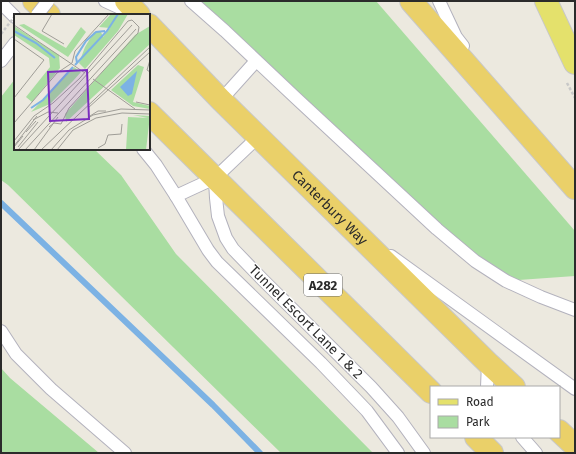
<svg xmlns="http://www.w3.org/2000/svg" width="576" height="454" viewBox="0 0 576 454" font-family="'Fira Sans',sans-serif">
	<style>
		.green { fill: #a9dda1 }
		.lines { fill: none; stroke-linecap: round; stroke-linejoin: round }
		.stream { stroke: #7cb2e4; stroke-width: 6 }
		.service-casing { stroke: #b3b2bd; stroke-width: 14 }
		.primary-casing { stroke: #c8c8c8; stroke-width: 24 }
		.trunk-casing { stroke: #c8c8c8; stroke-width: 24 }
		.path { stroke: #c8c8c8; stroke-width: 2.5; stroke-dasharray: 3 2; stroke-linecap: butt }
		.service { stroke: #fff; stroke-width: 12 }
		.primary { stroke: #e4e16c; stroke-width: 22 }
		.trunk { stroke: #ead069; stroke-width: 22 }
		.service-bridge-casing { stroke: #b3b2bd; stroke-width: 14; stroke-linecap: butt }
		.path-bridge { stroke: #c8c8c8; stroke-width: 2.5; stroke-dasharray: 3 2; stroke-linecap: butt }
		.service-bridge { stroke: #fff; stroke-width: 12 }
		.labels { text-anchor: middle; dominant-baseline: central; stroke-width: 3; stroke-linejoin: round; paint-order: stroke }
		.shield { fill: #fff; stroke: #6b6b6b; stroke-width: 1 }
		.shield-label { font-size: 13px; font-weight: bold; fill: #2b2b2b }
		.street-label { font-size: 14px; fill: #2b2b2b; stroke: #fff }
		.inset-river { fill: none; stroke: #7cb2e4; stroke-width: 2 }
		.inset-road { fill: none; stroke: #9f9d97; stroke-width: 1 }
		.view { fill: #7b2cbf; fill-opacity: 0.15; stroke: #7b2cbf; stroke-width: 2 }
		.inset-edge { fill: none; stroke: #2b2b2b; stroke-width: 2 }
	</style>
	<rect width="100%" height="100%" fill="#ece9df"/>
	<g class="green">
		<polygon points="190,1 376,1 575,231 575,276 506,281 475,261"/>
		<polygon points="15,79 15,149 94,149 121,175 176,254 373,453 281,453 8,185 1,180 1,97"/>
		<polygon points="1,368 10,378 99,453 1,453"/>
	</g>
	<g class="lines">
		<polyline class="stream" points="1,203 213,405 260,453"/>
		<defs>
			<g id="service">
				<polyline points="105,1 131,13"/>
				<polyline points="191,1 225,31 297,99 437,229 475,261 506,281 541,297 575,310"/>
				<polyline points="439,1 456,37 463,46"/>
				<polyline points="1,3 15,17"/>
				<polyline points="1,61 15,43"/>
				<polyline points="221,100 256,61"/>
				<polyline points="143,149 156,165 176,196 208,250 217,262 321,363 367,411 398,453"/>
				<polyline points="215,180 216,198 218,216 226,238 233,249 262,279 371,387 398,417 424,453"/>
				<polyline points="176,196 215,178 259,136"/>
				<polyline points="391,256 575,389"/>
				<polyline points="1,331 16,354 51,389 125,453"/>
				<polyline points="487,387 488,363"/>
				<polyline points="522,437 536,453"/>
			</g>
			<polyline id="primary" points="546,1 575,63"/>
			<g id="trunk">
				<polyline points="34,1 49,15"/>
				<polyline points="126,1 139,15"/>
				<polyline points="411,1 575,188"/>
				<path id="s1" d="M 149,25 L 221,100 L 488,363 L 514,387"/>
				<polyline points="149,113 431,392"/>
				<polyline points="559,431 575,446"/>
				<polyline points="476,437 492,453"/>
			</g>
		</defs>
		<use href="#service" class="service-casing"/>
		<use href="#primary" class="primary-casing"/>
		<use href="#trunk" class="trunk-casing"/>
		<polyline class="path" points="567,83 575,98"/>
		<use href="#service" class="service"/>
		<use href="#primary" class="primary"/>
		<use href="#trunk" class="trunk"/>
		<defs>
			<polyline id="service-bridge" points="37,15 48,1"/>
		</defs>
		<use href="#service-bridge" class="service-bridge-casing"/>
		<polyline class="path-bridge" points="1,34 15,16"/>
		<use href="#service-bridge" class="service-bridge"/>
	</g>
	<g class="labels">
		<rect class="shield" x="304" y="274" width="38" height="22" rx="3"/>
		<g class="shield-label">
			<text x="323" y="285">A282</text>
		</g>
		<g class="street-label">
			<text stroke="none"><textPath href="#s1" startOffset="257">Canterbury Way</textPath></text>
			<text transform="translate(306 322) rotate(45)">Tunnel Escort Lane 1 &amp; 2</text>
		</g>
	</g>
	<g transform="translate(14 14)">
		<rect width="136" height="136" fill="#ece9df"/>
		<path d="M 97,0 L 114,0 L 104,17 L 71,55 L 65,49 L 71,33 L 80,18 L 87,18 L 89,23 L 96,14 L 85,13 ZM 10,10 L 52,34 L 67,13 L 72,18 L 54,43 L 5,11 ZM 0,12 L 45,41 L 46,54 L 18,88 L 12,83 L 36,53 L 35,44 L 0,21 ZM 136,12 L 136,30 L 52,108 L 51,100 L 121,21 ZM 124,51 L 130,53 L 119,88 L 136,92 L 136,95 L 119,92 L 97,76 ZM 60,53 L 67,58 L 59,67 L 36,90 L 17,98 ZM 119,101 L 136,102 L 132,136 L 112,136 L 114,103 L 134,104 Z" fill="#a9dda1"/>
		<path d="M 123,57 L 118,80 L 114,82 L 106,73 Z" fill="#7cb2e4"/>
		<path class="inset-river" d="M 0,17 L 22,29 L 41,44M 63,49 L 62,43 L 72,27 L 82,18 L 91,17M 61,51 L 93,17 L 104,0M 17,94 L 29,86 L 59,53"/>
		<path class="inset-road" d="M 38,0 L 28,17 L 50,30M 0,11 L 71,59M 0,25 L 30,46 L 0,84M 136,46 L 133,56 L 136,58M 79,65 L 121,95M 122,88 L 136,91M 74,94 L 136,38M 76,102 L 84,97 L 92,97M 19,106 L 34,98 L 44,99M 0,109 L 43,59 L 58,49 L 61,37 L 95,0M 12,118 L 22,107M 0,127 L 20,102 L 39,89 L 66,64 L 114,7 L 118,6 L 125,13 L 124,19 L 55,94 L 47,110 L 40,109 L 35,113M 0,132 L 23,102M 0,133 L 9,122M 4,133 L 24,108M 84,134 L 91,130 L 94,121 L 107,120 L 108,110M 4,136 L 118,11M 11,136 L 122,15M 20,136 L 44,103M 27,136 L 136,33M 37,136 L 55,116 L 79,101 L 107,95 L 136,96M 43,136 L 59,116 L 82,104 L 108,99 L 136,100"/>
		<path class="view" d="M 73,56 L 75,105 L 36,107 L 34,58 Z"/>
		<rect width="136" height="136" class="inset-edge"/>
	</g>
	<rect width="576" height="454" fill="none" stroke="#2b2b2b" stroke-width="4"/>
	<rect x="430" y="386" width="130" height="52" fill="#ffffff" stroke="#aaaaaa"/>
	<rect x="438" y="399" width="20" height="6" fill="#e4e16c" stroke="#aaaaaa"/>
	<text x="466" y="406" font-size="12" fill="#2b2b2b">Road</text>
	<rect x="438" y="416" width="20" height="12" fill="#a9dda1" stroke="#aaaaaa"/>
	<text x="466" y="426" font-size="12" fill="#2b2b2b">Park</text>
</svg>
